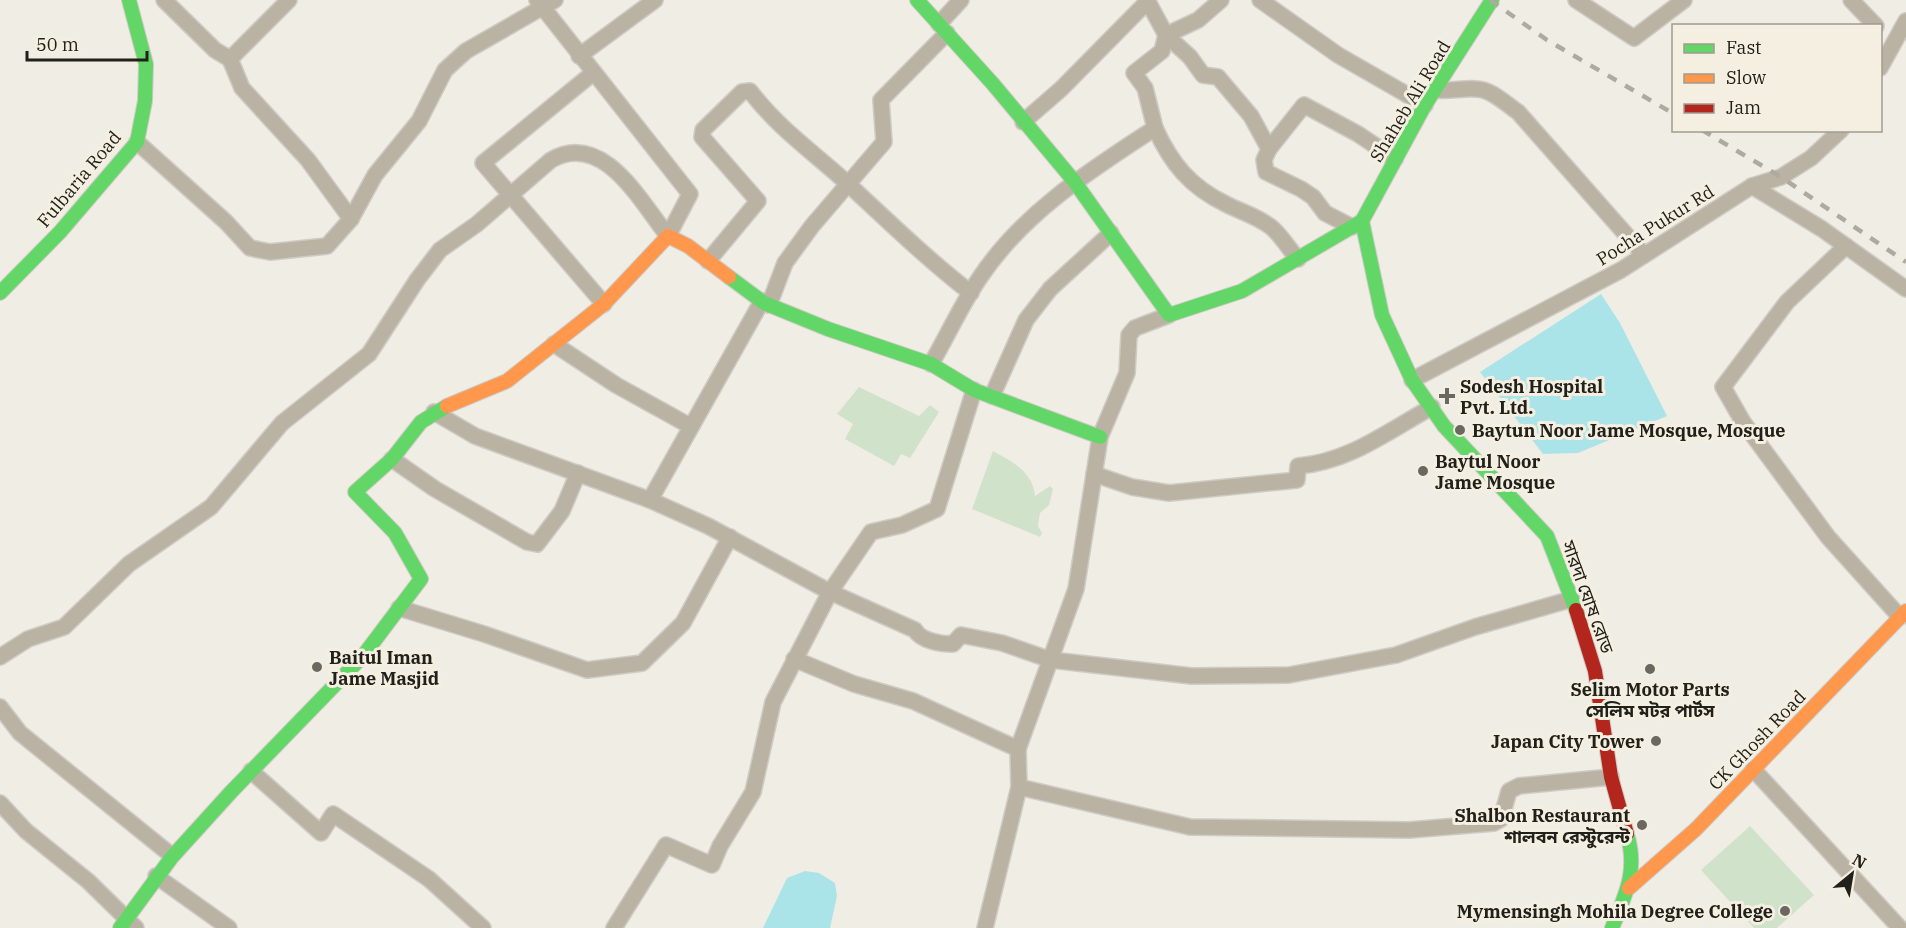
<svg xmlns="http://www.w3.org/2000/svg" width="1906" height="928" viewBox="0 0 1906 928" font-family="'IBM Plex Serif','Noto Sans Bengali',serif">
	<style>
		.green { fill: #d0e3ca }
		.water { fill: #aae4e9 }
		.lines { fill: none; stroke-linecap: round; stroke-linejoin: round }
		.street-casing { stroke: #cecbc5; stroke-width: 18 }
		.fast-casing { stroke: #cecbc5; stroke-width: 16 }
		.slow-casing { stroke: #cecbc5; stroke-width: 16 }
		.jam-casing { stroke: #cecbc5; stroke-width: 16 }
		.street { stroke: #bab3a4; stroke-width: 15 }
		.fast { stroke: #63d668; stroke-width: 14 }
		.slow { stroke: #ff974d; stroke-width: 14 }
		.jam { stroke: #b3261e; stroke-width: 14 }
		.rail { stroke: #afaaa0; stroke-width: 4.5; stroke-dasharray: 10 10; stroke-linecap: butt }
		.poi-dot { fill: #6a6861; stroke: #f4efe0; stroke-width: 2 }
		.labels { text-anchor: middle; dominant-baseline: central; stroke-width: 6; stroke-linejoin: round; paint-order: stroke }
		.street-label { font-size: 18px; fill: #22201b; stroke: #f4efe0 }
		.poi-label { font-size: 18px; font-weight: bold; fill: #22201b; stroke: #f4efe0; text-anchor: start }
	</style>
	<rect width="100%" height="100%" fill="#f0ede4"/>
	<g class="green">
		<polygon points="859,387 919,416 930,405 939,412 910,458 901,454 894,466 845,439 853,424 837,414"/>
		<path d="M 993,451 C 1013,462 1033,472 1035,496 L 1050,486 L 1053,489 L 1049,505 L 1040,513 L 1038,526 L 1042,533 L 1040,537 L 972,509 Z"/>
		<polygon points="1750,826 1814,895 1777,928 1754,928 1701,870"/>
	</g>
	<g class="water">
		<polygon points="1601,294 1620,323 1667,416 1578,453 1543,454 1480,372"/>
		<polygon points="805,871 819,873 835,883 837,896 830,928 763,928 787,878"/>
	</g>
	<g class="lines">
		<defs>
			<g id="street">
				<polyline points="164,0 215,50 230,59 289,0"/>
				<polyline points="1221,0 1198,20 1166,35 1190,57 1203,75 1218,77 1251,116 1269,149"/>
				<polyline points="1260,0 1338,55 1425,105"/>
				<polyline points="1576,0 1634,38 1684,0"/>
				<polyline points="1851,0 1876,26"/>
				<polyline points="939,24 961,0"/>
				<polyline points="579,56 655,0"/>
				<polyline points="230,59 242,88 308,160 351,219"/>
				<polyline points="1880,68 1906,21"/>
				<polyline points="593,73 483,163 604,304"/>
				<path d="M 1437,90 C 1453,91 1463,88 1476,89 C 1491,89 1506,104 1518,112 L 1644,255"/>
				<polyline points="1023,122 1061,89 1148,1"/>
				<path d="M 1155,128 C 1171,163 1190,187 1226,204 C 1241,212 1257,216 1271,227 C 1281,235 1289,249 1298,259"/>
				<polyline points="137,142 226,222 250,248 270,252 327,246 351,219 375,175 419,121 445,70 466,51 555,0"/>
				<polyline points="1752,186 1822,229 1906,289"/>
				<polyline points="1352,227 1325,213 1313,197 1301,189 1266,172 1264,160 1269,149 1304,105 1358,134 1395,159"/>
				<polyline points="1846,246 1787,302 1723,387 1743,422 1828,537 1900,617"/>
				<path d="M 708,261 L 758,201 L 702,137 L 703,130 L 742,92 L 750,91 C 778,128 813,152 847,183 C 888,221 927,259 971,293"/>
				<polyline points="769,305 785,263 812,226 884,142 881,100 947,33"/>
				<polyline points="554,344 616,385 690,426"/>
				<path d="M 931,364 C 948,335 962,303 981,276 C 1025,211 1091,170 1155,128 L 1145,88 L 1134,73 L 1162,51 L 1166,35 L 1147,0"/>
				<polyline points="1412,380 1621,270 1752,186 1781,177 1811,158 1841,130"/>
				<polyline points="992,396 1026,320 1050,289 1111,233"/>
				<path d="M 434,412 L 475,436 L 650,500 L 708,526 L 830,592 L 915,630 C 921,641 941,644 953,644 L 961,635 L 1002,643 L 1051,660 L 1192,676 L 1289,675 L 1396,655 L 1475,627 L 1572,599"/>
				<polyline points="392,459 435,489 527,542 537,544 562,511 578,473"/>
				<path d="M 1094,474 L 1132,487 L 1169,493 L 1297,480 L 1298,466 C 1349,462 1388,431 1432,407"/>
				<polyline points="650,500 762,301"/>
				<polyline points="399,608 484,634 587,670 642,663 683,623 730,537"/>
				<path d="M 0,657 L 28,639 L 64,627 L 129,564 L 211,507 L 282,423 L 369,354 L 417,280 L 440,250 L 477,224 L 551,160 C 603,130 640,201 668,236 L 690,194 L 537,0"/>
				<polyline points="794,659 854,684 913,701 1018,749"/>
				<polyline points="0,707 20,733 171,855"/>
				<polyline points="1753,769 1900,928"/>
				<polyline points="251,771 321,833 333,814 429,879 483,928"/>
				<polyline points="1019,787 1190,827 1409,830 1494,823 1501,819 1509,791 1519,786 1611,777"/>
				<polyline points="0,803 26,831 88,881 136,928"/>
				<polyline points="156,876 229,928"/>
				<polyline points="614,928 666,845 712,865 720,846 753,792 773,702 830,592 871,532 902,525 937,509 974,390"/>
				<polyline points="985,928 1019,787 1018,749 1076,589 1100,437 1127,373 1129,335 1135,328 1169,315"/>
			</g>
			<g id="fast">
				<polyline points="917,0 993,84 1074,181 1169,315 1242,291 1362,221"/>
				<polyline points="1362,221 1382,315 1412,380 1444,426 1547,536 1576,610"/>
				<polyline points="1362,221 1425,105 1492,0"/>
				<polyline points="729,277 764,303 828,329 931,364 974,390 1100,437"/>
				<polyline points="0,293 60,232 137,142 145,101 146,64 129,0"/>
				<polyline points="120,928 172,857 231,792 363,656 421,579 395,533 355,492 392,459 421,422 447,406"/>
				<path d="M 1612,928 C 1626,894 1638,870 1627,834"/>
			</g>
			<g id="slow">
				<polyline points="447,406 507,381 604,304 668,236 688,246 729,277"/>
				<polyline points="1629,888 1696,829 1906,611"/>
			</g>
			<polyline id="jam" points="1576,610 1595,671 1611,777 1627,834"/>
		</defs>
		<use href="#street" class="street-casing"/>
		<use href="#fast" class="fast-casing"/>
		<use href="#slow" class="slow-casing"/>
		<use href="#jam" class="jam-casing"/>
		<use href="#street" class="street"/>
		<use href="#fast" class="fast"/>
		<use href="#slow" class="slow"/>
		<use href="#jam" class="jam"/>
		<g class="rail">
			<polyline points="1490,0 1547,40 1674,114"/>
			<polyline points="1702,130 1781,177 1906,262"/>
		</g>
	</g>
	<g class="poi-dot">
		<path d="M1444 387h6v6h6v6h-6v6h-6v-6h-6v-6h6z"/>
		<circle cx="1460" cy="430" r="6"/>
		<circle cx="1423" cy="471" r="6"/>
		<circle cx="317" cy="667" r="6"/>
		<circle cx="1650" cy="669" r="6"/>
		<circle cx="1656" cy="741" r="6"/>
		<circle cx="1642" cy="825" r="6"/>
		<circle cx="1785" cy="911" r="6"/>
	</g>
	<g class="labels">
		<g class="street-label">
			<text transform="translate(1410 101) rotate(-59)">Shaheb Ali Road</text>
			<text transform="translate(79 179) rotate(-50)">Fulbaria Road</text>
			<text transform="translate(1655 225) rotate(-32)">Pocha Pukur Rd</text>
			<text transform="translate(1588 597) rotate(70)">সারদা ঘোষ রোড</text>
			<text transform="translate(1757 740) rotate(-46)">CK Ghosh Road</text>
		</g>
		<g class="poi-label">
			<text x="1460" y="386">Sodesh Hospital<tspan x="1460" dy="21">Pvt. Ltd.</tspan></text>
			<text x="1472" y="430">Baytun Noor Jame Mosque, Mosque</text>
			<text x="1435" y="461">Baytul Noor<tspan x="1435" dy="21">Jame Mosque</tspan></text>
			<text x="329" y="657">Baitul Iman<tspan x="329" dy="21">Jame Masjid</tspan></text>
			<text x="1650" y="689" text-anchor="middle">Selim Motor Parts<tspan x="1650" dy="21">সেলিম মটর পার্টস</tspan></text>
			<text x="1644" y="741" text-anchor="end">Japan City Tower</text>
			<text x="1630" y="815" text-anchor="end">Shalbon Restaurant<tspan x="1630" dy="21">শালবন রেস্টুরেন্ট</tspan></text>
			<text x="1773" y="911" text-anchor="end">Mymensingh Mohila Degree College</text>
		</g>
	</g>
	<rect x="1672" y="24" width="210" height="108" fill="#f4efe0" stroke="#a09c91" stroke-width="1.5"/>
	<rect x="1684" y="44" width="30" height="9" fill="#63d668" stroke="#a09c91" stroke-width="1.5"/>
	<text x="1726" y="54" font-size="18" fill="#22201b">Fast</text>
	<rect x="1684" y="74" width="30" height="9" fill="#ff974d" stroke="#a09c91" stroke-width="1.5"/>
	<text x="1726" y="84" font-size="18" fill="#22201b">Slow</text>
	<rect x="1684" y="104" width="30" height="9" fill="#b3261e" stroke="#a09c91" stroke-width="1.5"/>
	<text x="1726" y="114" font-size="18" fill="#22201b">Jam</text>
	<g transform="translate(1852 874) rotate(30)" stroke="#f4efe0" stroke-width="4.5" paint-order="stroke">
	<path d="M0-4.5L10 22L0 15L-10 22Z" fill="#22201b"/>
	<text y="-9" font-size="16" font-weight="bold" text-anchor="middle" fill="#22201b">N</text>
	</g>
	<path d="M27 51v9h120v-9" fill="none" stroke="#22201b" stroke-width="3"/>
	<text x="36" y="51" font-size="18" fill="#22201b" stroke="#f4efe0" stroke-width="4.5" paint-order="stroke">50 m</text>
</svg>
